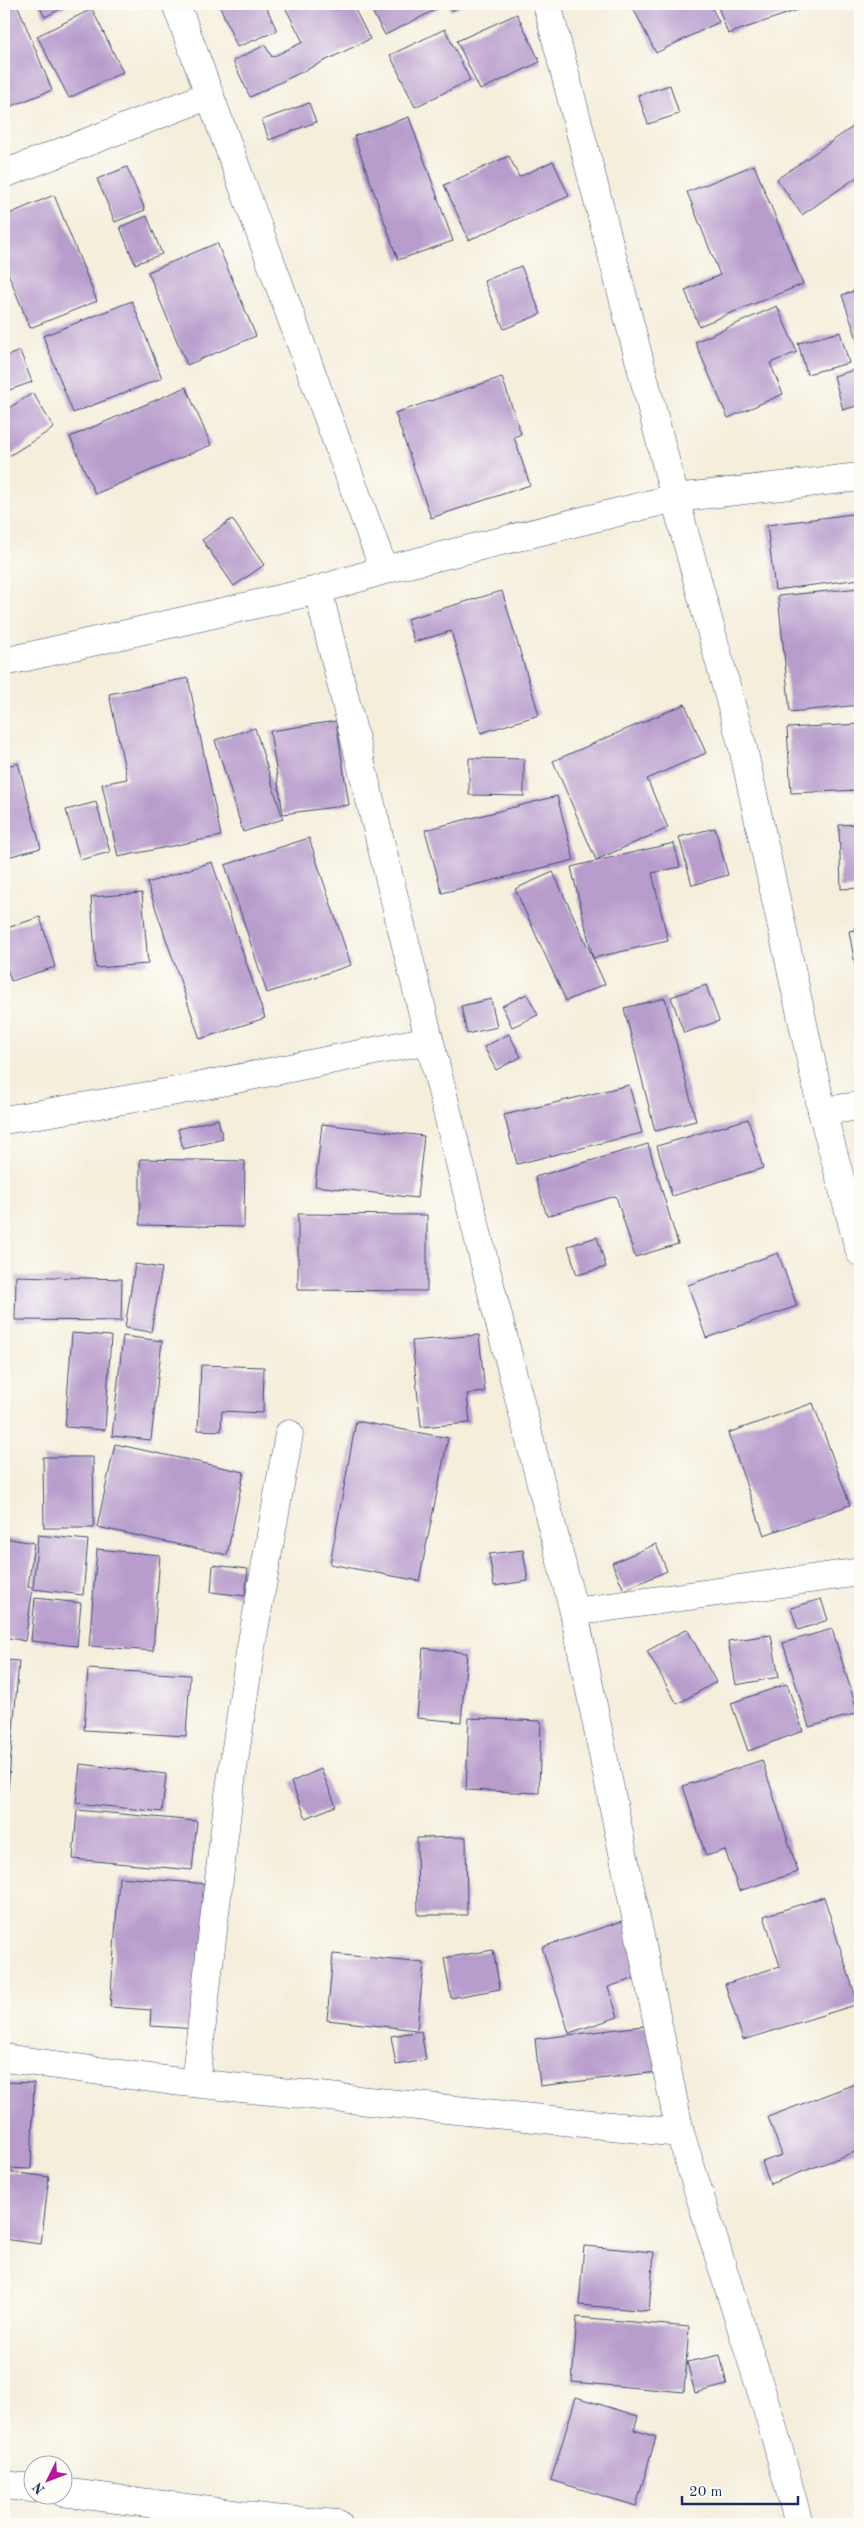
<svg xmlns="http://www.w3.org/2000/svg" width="864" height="2528" viewBox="0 0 864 2528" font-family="'Old Standard TT',serif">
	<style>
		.building { fill: #b79ccc }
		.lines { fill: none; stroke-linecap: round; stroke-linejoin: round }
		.minor-casing { stroke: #3c4c71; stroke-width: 29 }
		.minor { stroke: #fff; stroke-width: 28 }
	</style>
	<rect width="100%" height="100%" fill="#fdfcf7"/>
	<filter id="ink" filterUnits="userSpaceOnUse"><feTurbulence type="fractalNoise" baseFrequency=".02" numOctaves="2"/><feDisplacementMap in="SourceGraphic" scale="10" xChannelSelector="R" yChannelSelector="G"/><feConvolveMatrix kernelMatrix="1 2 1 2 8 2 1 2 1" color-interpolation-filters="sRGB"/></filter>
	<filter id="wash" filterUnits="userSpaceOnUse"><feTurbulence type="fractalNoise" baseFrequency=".0096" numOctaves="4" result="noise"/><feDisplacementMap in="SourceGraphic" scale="20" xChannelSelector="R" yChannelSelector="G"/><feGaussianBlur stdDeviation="1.12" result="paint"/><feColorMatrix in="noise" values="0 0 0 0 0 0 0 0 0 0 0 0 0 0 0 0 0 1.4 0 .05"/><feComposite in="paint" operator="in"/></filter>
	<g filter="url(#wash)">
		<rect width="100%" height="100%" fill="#f4eedb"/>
		<g id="blocks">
			<g class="building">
				<polygon points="4,4 17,4 52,90 4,109"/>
				<polygon points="38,4 70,4 45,17"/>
				<polygon points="219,4 265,4 277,31 237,47"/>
				<polygon points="297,4 352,4 370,39 250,97 233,61 265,45 272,57 303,42 286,9"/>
				<polygon points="368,4 437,4 439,8 385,35"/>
				<polygon points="448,4 466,4 451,11"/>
				<polygon points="631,4 710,4 719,22 656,53"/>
				<polygon points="717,4 815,4 728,34"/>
				<polygon points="92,9 123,72 69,98 37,36"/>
				<polygon points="517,14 540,62 480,90 457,41"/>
				<polygon points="445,29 470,80 415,107 390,55"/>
				<polygon points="670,85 679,114 648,124 638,95"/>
				<polygon points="309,103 316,122 269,140 262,120"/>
				<polygon points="409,117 453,241 398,260 354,136"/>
				<polygon points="860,122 860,175 802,215 777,179"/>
				<polygon points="509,156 519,177 553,161 569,196 469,240 444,185"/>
				<polygon points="754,165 803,284 699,326 685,290 720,275 687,192"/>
				<polygon points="127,167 145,210 115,222 97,179"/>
				<polygon points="54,195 97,301 30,328 4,263 4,216"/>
				<polygon points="147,216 162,254 135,264 120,227"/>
				<polygon points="217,243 256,336 187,365 148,272"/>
				<polygon points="521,266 541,314 504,329 484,281"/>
				<polygon points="860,289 860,348 842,295"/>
				<polygon points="132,301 162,378 73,413 43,336"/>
				<polygon points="777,306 797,352 770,363 783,394 728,418 695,342"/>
				<polygon points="840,332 849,363 807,374 798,343"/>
				<polygon points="20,351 32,382 4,392 4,357"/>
				<polygon points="854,370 860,392 860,405 843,410 834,376"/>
				<polygon points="502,377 521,434 514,437 530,485 431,518 395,413"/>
				<polygon points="186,387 211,445 95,494 70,437"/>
				<polygon points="33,393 54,428 4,459 4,411"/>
				<polygon points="860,513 860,579 775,590 767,525"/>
				<polygon points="232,519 264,565 234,586 202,540"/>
				<polygon points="860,588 860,705 790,712 778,596"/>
				<polygon points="502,591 539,715 481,733 451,631 414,642 407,619"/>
				<polygon points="188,678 221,836 118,857 102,784 127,779 109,694"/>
				<polygon points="685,704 706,753 647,779 668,828 596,860 553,761"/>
				<polygon points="336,721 349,805 283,814 270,731"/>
				<polygon points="860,724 860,790 791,793 787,728"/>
				<polygon points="255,728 283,819 243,832 215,740"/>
				<polygon points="469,758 524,759 524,796 469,795"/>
				<polygon points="18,763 41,848 4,858 4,767"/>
				<polygon points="557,796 574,860 442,893 425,830"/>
				<polygon points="96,802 110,852 80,860 66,810"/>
				<polygon points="860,824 860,888 841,889 839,825"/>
				<polygon points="715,828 728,875 692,885 679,837"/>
				<polygon points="309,838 351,965 267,993 225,865"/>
				<polygon points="674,843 680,867 652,873 668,941 593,958 571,867"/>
				<polygon points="212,862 265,1018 200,1039 147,883"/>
				<polygon points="553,872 605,984 566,1001 515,889"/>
				<polygon points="142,893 148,964 96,968 91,897"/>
				<polygon points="40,917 55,967 11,981 4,958 4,929"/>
				<polygon points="860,929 860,987 859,987 849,931"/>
				<polygon points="706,985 719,1021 684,1033 671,997"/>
				<polygon points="527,994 538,1015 512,1027 502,1006"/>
				<polygon points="665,998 696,1121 655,1131 624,1008"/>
				<polygon points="491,999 497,1027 467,1034 461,1006"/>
				<polygon points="509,1034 521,1057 496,1070 484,1047"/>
				<polygon points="629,1085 642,1133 517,1164 504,1115"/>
				<polygon points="218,1119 223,1139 183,1149 178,1129"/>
				<polygon points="748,1119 763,1168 672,1196 657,1146"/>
				<polygon points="322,1124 424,1136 417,1198 315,1186"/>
				<polygon points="648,1144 678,1244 635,1257 616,1196 547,1216 535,1177"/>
				<polygon points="140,1159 245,1161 244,1227 140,1225"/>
				<polygon points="298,1214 427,1215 427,1291 298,1290"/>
				<polygon points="597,1237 606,1267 577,1275 568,1246"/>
				<polygon points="778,1253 797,1306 706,1338 688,1285"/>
				<polygon points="135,1264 162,1268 151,1332 125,1328"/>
				<polygon points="16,1276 122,1279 121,1321 15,1320"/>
				<polygon points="72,1333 111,1336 105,1430 65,1427"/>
				<polygon points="479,1335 485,1392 467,1394 470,1423 421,1427 412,1341"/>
				<polygon points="123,1336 162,1341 151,1440 112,1436"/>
				<polygon points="201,1365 264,1367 263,1413 222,1411 221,1431 198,1430"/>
				<polygon points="813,1403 850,1505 764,1535 728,1433"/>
				<polygon points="356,1421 448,1438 419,1581 330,1564"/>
				<polygon points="115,1444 244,1472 227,1555 97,1527"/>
				<polygon points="43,1457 93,1457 94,1528 44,1528"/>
				<polygon points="38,1535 88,1540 83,1595 33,1589"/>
				<polygon points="4,1538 34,1543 28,1587 33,1588 25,1641 4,1637"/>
				<polygon points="656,1544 667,1571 624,1590 612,1563"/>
				<polygon points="97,1549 160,1555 153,1651 89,1646"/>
				<polygon points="523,1550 528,1581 494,1586 489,1554"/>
				<polygon points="213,1565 248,1569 245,1596 211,1592"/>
				<polygon points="35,1598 81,1603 77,1646 31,1641"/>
				<polygon points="821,1599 828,1620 798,1630 791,1608"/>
				<polygon points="687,1629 716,1682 677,1704 647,1651"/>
				<polygon points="832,1629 858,1713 809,1727 783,1643"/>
				<polygon points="771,1635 779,1677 736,1685 728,1641"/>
				<polygon points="423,1648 467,1653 461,1722 417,1718"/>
				<polygon points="4,1660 19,1661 7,1802 4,1802"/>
				<polygon points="88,1669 190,1675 186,1736 84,1730"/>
				<polygon points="787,1684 803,1731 748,1751 731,1703"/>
				<polygon points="469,1718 541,1721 539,1793 466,1790"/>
				<polygon points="762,1760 798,1872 739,1891 725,1850 706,1856 683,1786"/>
				<polygon points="80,1764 166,1774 162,1812 76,1803"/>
				<polygon points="321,1769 336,1806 306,1818 291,1782"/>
				<polygon points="77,1810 197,1821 192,1870 73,1859"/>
				<polygon points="466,1837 467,1915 418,1915 417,1838"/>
				<polygon points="119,1877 209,1884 198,2029 150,2026 151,2010 110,2007"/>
				<polygon points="824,1897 858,2004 743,2040 725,1984 780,1966 764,1916"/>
				<polygon points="629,1919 648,1974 608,1987 618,2017 569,2033 542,1947"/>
				<polygon points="493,1950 500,1989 451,1998 444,1958"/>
				<polygon points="333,1954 424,1963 417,2030 327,2020"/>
				<polygon points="660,2024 666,2071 540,2086 535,2039"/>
				<polygon points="421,2031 426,2060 396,2065 391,2036"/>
				<polygon points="4,2082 34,2083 31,2169 4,2168"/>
				<polygon points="860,2082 860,2150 770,2184 762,2162 782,2155 768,2117"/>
				<polygon points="4,2171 49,2177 41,2244 4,2239"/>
				<polygon points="584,2246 654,2252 649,2311 579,2305"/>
				<polygon points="577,2317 689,2327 684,2392 572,2382"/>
				<polygon points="720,2355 727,2385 695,2393 687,2362"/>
				<polygon points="576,2397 638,2416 634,2430 656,2437 636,2506 551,2480"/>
			</g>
		</g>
	</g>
	<g filter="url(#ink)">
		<use href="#blocks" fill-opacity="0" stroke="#3c4c71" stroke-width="1"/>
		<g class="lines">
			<defs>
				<g id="minor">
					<polyline points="176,4 384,570"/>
					<polyline points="547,4 675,498 743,748 822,1111 860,1252"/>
					<polyline points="4,174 210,95"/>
					<polyline points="318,590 493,1297 574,1612 680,2133 772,2425 799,2524"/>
					<polyline points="4,662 318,590 384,570 675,498 860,477"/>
					<polyline points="822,1111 860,1106"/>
					<polyline points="4,1120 171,1092 429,1040"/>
					<polyline points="574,1612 860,1572"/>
					<polyline points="4,2058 173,2081 680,2133"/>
					<polyline points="195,2083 228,1802 250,1653 289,1434"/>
					<polyline points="4,2485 32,2488"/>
					<polyline points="62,2492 273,2519 338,2524"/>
				</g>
			</defs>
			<use href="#minor" class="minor-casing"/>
			<use href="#minor" class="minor"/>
		</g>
	</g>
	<rect width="864" height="2528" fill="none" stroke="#fdfcf7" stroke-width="20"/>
	<g transform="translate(48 2480) rotate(228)"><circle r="24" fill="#fdfcf7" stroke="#a3aaba"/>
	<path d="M0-4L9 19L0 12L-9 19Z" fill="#b5179e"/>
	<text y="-8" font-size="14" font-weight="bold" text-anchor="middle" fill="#1b2f5e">N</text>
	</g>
	<path d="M682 2496v8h116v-8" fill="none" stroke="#1b2f5e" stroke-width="2.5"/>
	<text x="689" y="2496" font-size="15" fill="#1b2f5e" stroke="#fdfcf7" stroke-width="4" paint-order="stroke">20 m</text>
</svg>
